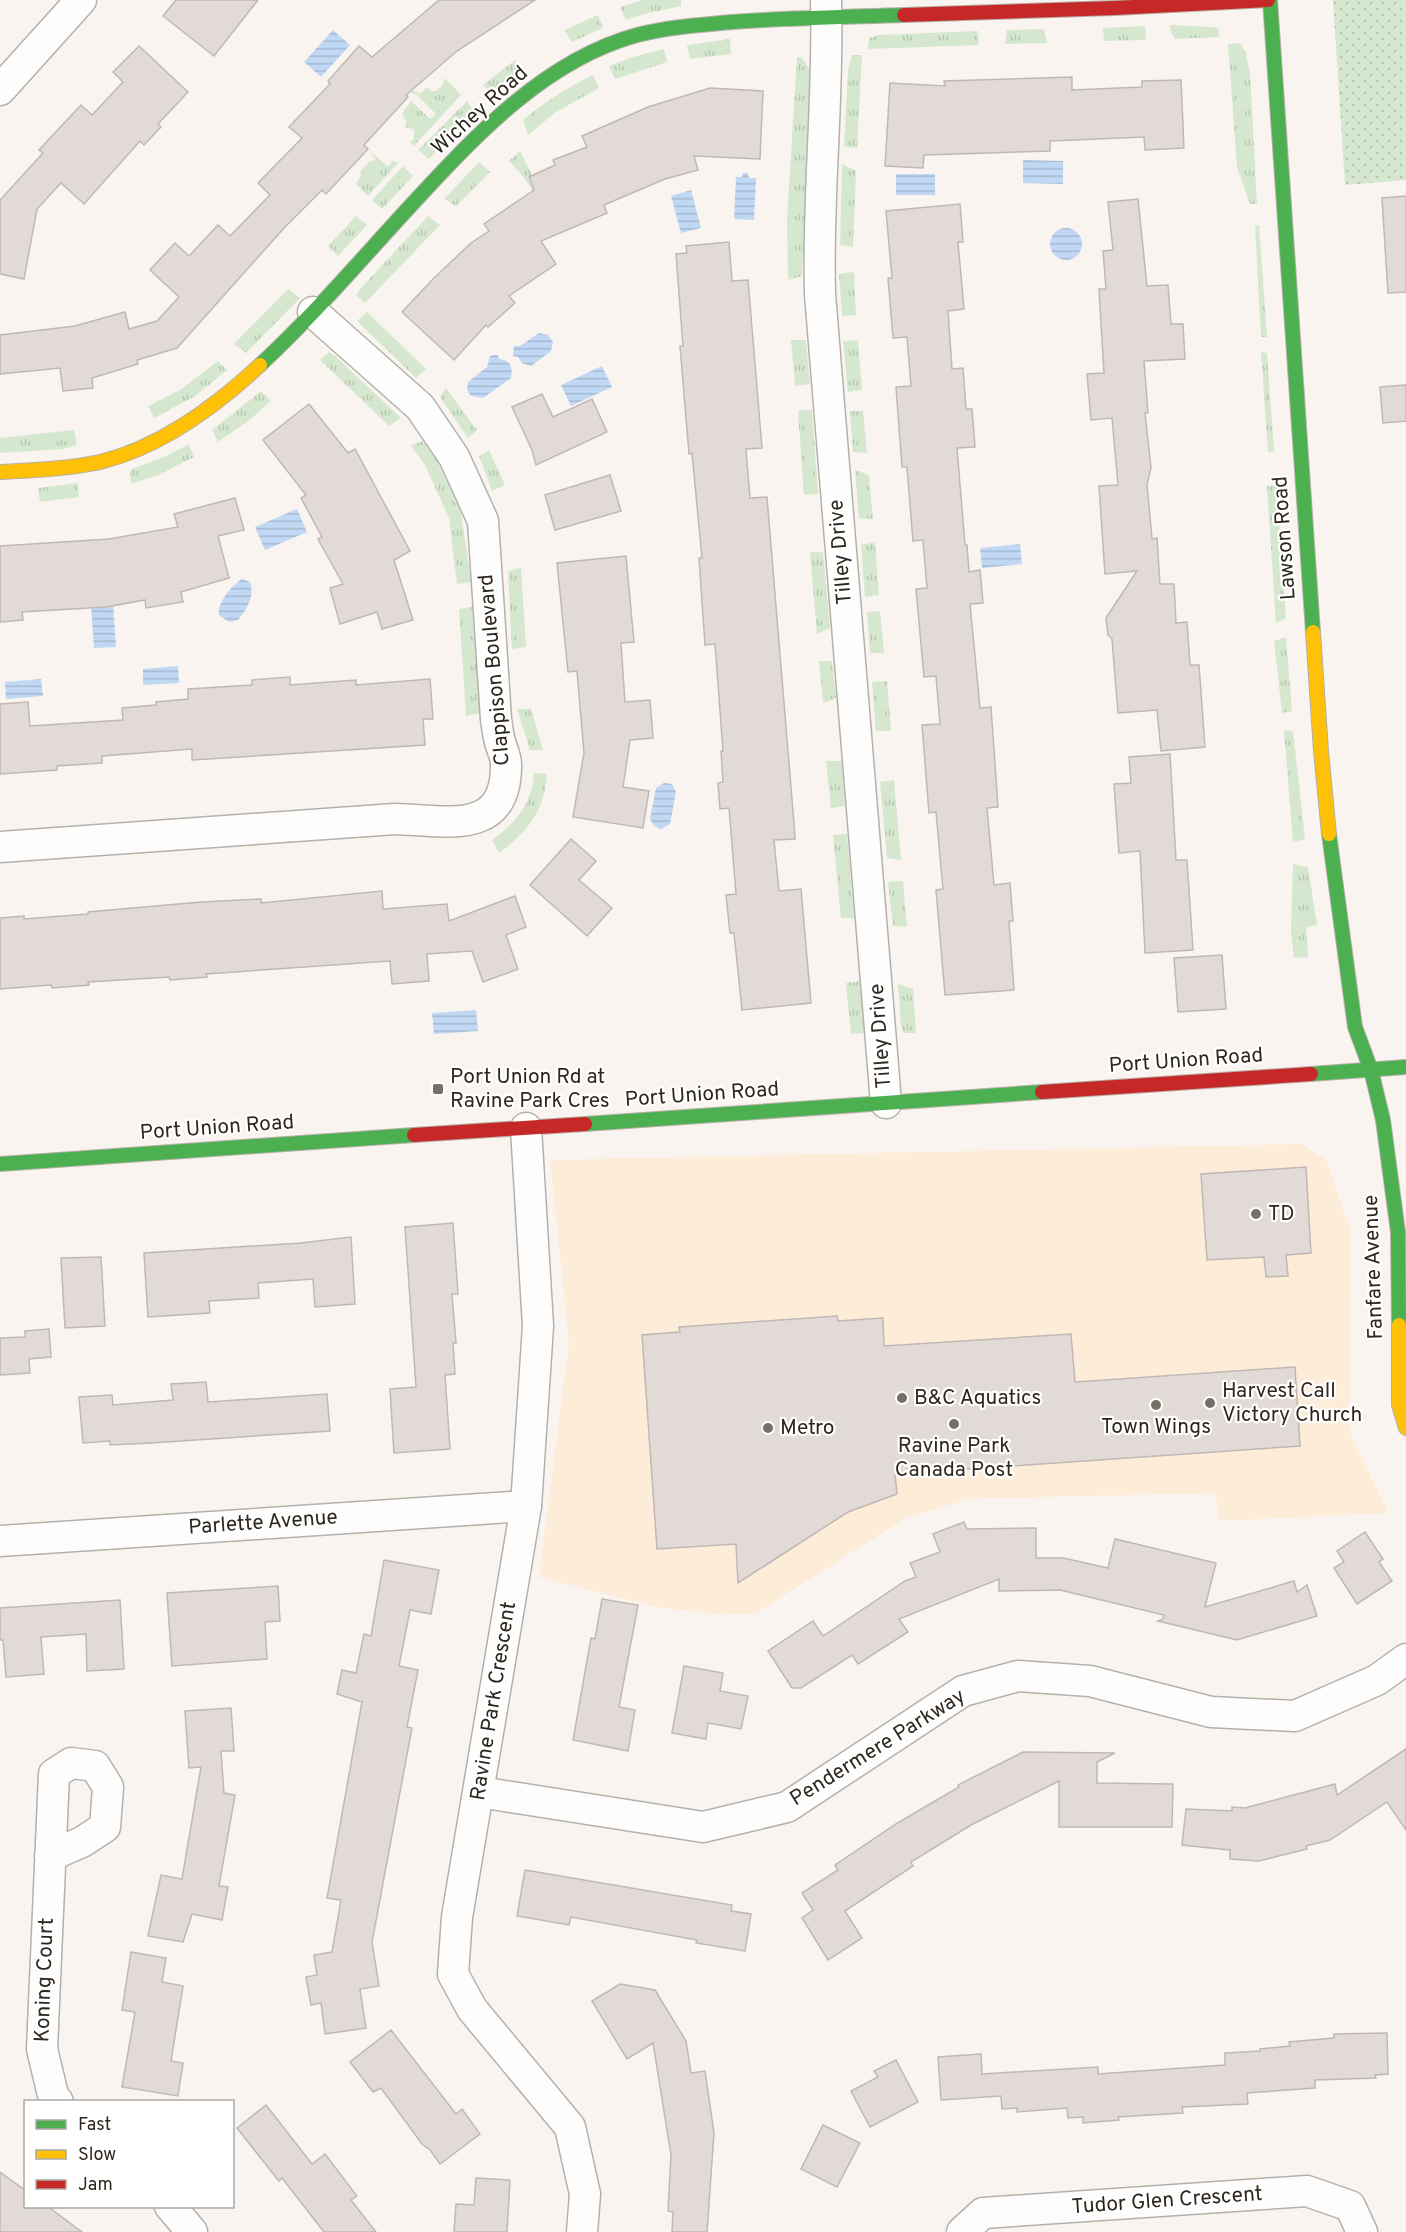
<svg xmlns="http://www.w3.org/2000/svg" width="1406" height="2232" viewBox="0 0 1406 2232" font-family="Overpass,sans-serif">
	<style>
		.built { fill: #fcecd8 }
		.grass { fill: url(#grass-tufts) }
		.park { fill: url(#park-dots) }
		.water { fill: url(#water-rules) }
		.building { fill: #e2dad6; stroke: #c0b8b4; stroke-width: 1.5 }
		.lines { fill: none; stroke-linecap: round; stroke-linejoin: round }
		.street-casing { stroke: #b6b0aa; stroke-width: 33 }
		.fast-casing { stroke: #b6b0aa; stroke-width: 16 }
		.slow-casing { stroke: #b6b0aa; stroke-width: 16 }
		.jam-casing { stroke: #b6b0aa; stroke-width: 16 }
		.street { stroke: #fefdfd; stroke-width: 30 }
		.fast { stroke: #4caf50; stroke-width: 14 }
		.slow { stroke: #ffc107; stroke-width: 14 }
		.jam { stroke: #c62828; stroke-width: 14 }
		.poi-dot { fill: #756f66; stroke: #fff; stroke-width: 2 }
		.labels { text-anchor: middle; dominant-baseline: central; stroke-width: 4.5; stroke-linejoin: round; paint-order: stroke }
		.street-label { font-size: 21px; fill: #2e271d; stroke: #fff }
		.poi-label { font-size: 21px; fill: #2e271d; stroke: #fff; text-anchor: start }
	</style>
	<defs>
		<pattern id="grass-tufts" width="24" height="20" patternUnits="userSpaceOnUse" patternTransform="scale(1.5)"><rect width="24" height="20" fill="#d5e8cf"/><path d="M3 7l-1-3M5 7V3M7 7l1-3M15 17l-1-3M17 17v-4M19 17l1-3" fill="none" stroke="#b7c7b1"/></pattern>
		<pattern id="park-dots" width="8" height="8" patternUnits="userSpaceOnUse" patternTransform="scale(1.5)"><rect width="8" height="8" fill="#d5e8cf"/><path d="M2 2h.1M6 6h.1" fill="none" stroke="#b7c7b1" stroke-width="1.8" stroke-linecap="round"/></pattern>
		<pattern id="water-rules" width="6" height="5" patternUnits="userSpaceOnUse" patternTransform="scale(1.5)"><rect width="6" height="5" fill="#c0d8f3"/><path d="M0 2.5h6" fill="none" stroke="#a5b9d0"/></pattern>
	</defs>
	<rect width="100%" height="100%" fill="#f9f4ef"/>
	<polygon class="built" points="1302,1144 1326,1160 1351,1231 1349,1431 1388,1513 1218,1521 1216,1493 968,1499 906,1518 756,1613 726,1615 656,1607 539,1577 569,1342 550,1160"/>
	<g class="grass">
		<polygon points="643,0 681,0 681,6 644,14 626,20 620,7"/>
		<polygon points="598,15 603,28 572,42 564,30"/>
		<polygon points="1169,25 1213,27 1219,29 1219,37 1174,39"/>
		<polygon points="1145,26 1146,40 1104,41 1103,28"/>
		<polygon points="1044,29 1047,43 1005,44 1007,30"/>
		<polygon points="978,31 979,45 868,49 869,38 880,35"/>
		<polygon points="730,39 731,54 690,59 687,45"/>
		<polygon points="1240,43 1245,51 1250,73 1257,204 1250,204 1237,167 1228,44"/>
		<polygon points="664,49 667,62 615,79 609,66 633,57"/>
		<polygon points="852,55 862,55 857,148 844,147 848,70"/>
		<polygon points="797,57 801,57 809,68 810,77 802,276 788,280 787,218"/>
		<polygon points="515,60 523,72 494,95 483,85"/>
		<path d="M 593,75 L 599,88 L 556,112 L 528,135 L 523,120 C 545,102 568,87 593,75 Z"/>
		<polygon points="445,78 461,95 414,146 410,142 414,139 414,130 409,127 405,128 406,122 402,113 411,101 429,118 433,117 435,113 417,95 410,92 412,90 420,94 427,87 431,91 436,91 442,86"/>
		<polygon points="467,101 474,112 429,159 418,150"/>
		<polygon points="369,150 387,166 392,164 391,160 398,163 368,196 356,184 361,175 360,172 369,162 376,160"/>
		<polygon points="520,151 532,175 528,177 536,196 523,176 509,161"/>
		<polygon points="479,162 490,172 456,206 444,199"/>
		<polygon points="842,164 856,171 853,247 840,245"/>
		<polygon points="403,166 413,176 382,209 372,200"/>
		<polygon points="356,216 367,225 338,256 328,246"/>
		<polygon points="428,216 440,225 365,303 356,295 360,289"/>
		<polygon points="1259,225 1267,337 1261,337 1255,226"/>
		<polygon points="854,272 856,315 842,316 839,274"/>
		<polygon points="288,289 300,298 246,353 234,344"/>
		<polygon points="367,312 426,369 416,378 357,321"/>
		<polygon points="791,340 806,340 810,384 795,386"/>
		<polygon points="858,340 862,390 848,392 843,341"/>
		<polygon points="329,352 334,355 401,418 389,426 320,360"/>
		<polygon points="1261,352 1267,353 1274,451 1268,452"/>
		<polygon points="218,361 227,370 195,396 154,418 148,406 180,390"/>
		<polygon points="446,388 477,430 468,438 440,397"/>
		<polygon points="261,391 271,401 247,422 218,442 212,430"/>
		<polygon points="805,410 812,410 818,494 804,495 798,411"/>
		<polygon points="850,411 863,411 867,453 853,452"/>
		<polygon points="74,430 77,445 64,449 0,453 0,438"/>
		<polygon points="422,441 437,460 461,513 471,582 457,584 449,518 425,465 411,446"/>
		<polygon points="189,444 194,457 158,475 131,484 130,470 166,456"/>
		<polygon points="489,450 505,485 492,491 479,456"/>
		<polygon points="855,470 869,475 873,519 859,518"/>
		<polygon points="78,483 79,497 40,502 38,488"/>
		<polygon points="1277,485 1286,618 1276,623 1267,486"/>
		<polygon points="875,542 879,595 865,597 861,545"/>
		<polygon points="810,552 823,552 830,628 817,634"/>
		<polygon points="521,568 526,647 512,649 508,571"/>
		<polygon points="472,607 480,713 466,716 459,609"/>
		<polygon points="880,611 884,653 870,653 867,612"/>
		<polygon points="1286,637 1292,711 1282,713 1274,641"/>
		<polygon points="819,661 832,661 836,698 823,703"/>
		<polygon points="887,681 891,731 876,731 872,682"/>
		<polygon points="517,709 531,709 543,750 530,750"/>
		<polygon points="1284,730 1293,731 1305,839 1293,842"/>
		<polygon points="826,761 842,761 845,806 831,808"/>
		<path d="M 534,773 L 547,774 C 544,812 529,830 499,853 L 492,840 C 515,824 533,803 534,773 Z"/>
		<polygon points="894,780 901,860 887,858 880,782"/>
		<polygon points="847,834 854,918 841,918 833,835"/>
		<polygon points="1293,864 1308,867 1317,925 1306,927 1308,957 1294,958 1291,933"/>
		<polygon points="903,881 907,927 893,926 888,882"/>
		<polygon points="860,981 864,1033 851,1034 846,983"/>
		<polygon points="898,984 913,989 916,1033 903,1033 901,1025"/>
	</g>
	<polygon class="park" points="1333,0 1406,0 1406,180 1345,185"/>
	<g class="water">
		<polygon points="333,30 350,45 321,77 304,62"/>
		<polygon points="1023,160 1063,161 1063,184 1023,183"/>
		<polygon points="743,173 748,173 749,178 756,178 754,220 734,219 736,177 742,177"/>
		<rect x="896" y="174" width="39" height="21"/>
		<polygon points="691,190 701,228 681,233 671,196"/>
		<circle cx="1066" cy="244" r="16"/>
		<polygon points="539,333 548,335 553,342 551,351 531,366 522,363 518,357 513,356 514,346 520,346"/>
		<path d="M 494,355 L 498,355 L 499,359 C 511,360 513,367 511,378 L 483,398 L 471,396 L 467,390 L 468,382 L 487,367 L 490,356 Z"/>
		<polygon points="602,366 612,387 571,406 561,385"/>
		<polygon points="297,509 307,532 265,550 255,527"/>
		<polygon points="1020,544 1022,564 982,568 980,548"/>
		<path d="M 242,579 L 250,582 C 255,596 247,609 238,620 L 229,622 L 219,615 C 216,604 233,584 242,579 Z"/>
		<polygon points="113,603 116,647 94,648 91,604"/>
		<polygon points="178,666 179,683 143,685 143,669"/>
		<polygon points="41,679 43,696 6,699 5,682"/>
		<polygon points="664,783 672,784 676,792 670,824 661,829 654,826 650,819 656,788"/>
		<polygon points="476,1010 478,1031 434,1034 432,1013"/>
	</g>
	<g class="building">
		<polygon points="176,0 258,0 214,56 163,16"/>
		<polygon points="439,0 535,0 457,51 406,95 408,97 364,145 368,149 326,194 322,190 285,227 177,348 137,360 138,364 92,378 93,388 63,391 60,368 0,374 0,335 75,326 125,312 129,329 157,321 179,297 150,270 175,243 189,256 218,225 230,236 270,195 258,183 302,138 289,127 330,84 328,81 359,46 372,57"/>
		<polygon points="139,46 188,92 158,124 161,127 144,145 140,141 84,204 61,183 37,209 24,279 0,274 0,200 43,153 39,150 81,105 92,115 123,82 113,72"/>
		<polygon points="1072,77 1072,90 1142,87 1142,81 1181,80 1184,148 1145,150 1144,137 1050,141 1050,151 924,155 923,168 885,166 890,83 945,86 944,81"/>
		<polygon points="710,88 763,91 760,159 694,156 698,170 665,179 604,205 607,213 541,241 556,264 509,296 515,303 488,327 486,325 454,360 402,312 434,278 471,243 489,231 484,224 534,190 529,177 555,165 553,160 587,147 582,136 648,107"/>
		<polygon points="1406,196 1406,292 1388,293 1382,198"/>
		<polygon points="1138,199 1147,286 1168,285 1171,324 1183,324 1185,359 1144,361 1148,413 1145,413 1151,468 1147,484 1152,539 1157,538 1160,584 1174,584 1176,623 1187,622 1190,665 1199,665 1205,747 1161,751 1157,710 1118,713 1112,639 1108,635 1106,618 1137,571 1105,574 1099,486 1118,485 1112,418 1091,420 1087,374 1104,373 1099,289 1106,289 1103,251 1113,250 1108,202"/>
		<polygon points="960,204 963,242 958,242 964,309 948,311 952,369 963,368 966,409 972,409 975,447 957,448 965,545 967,545 969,572 980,570 983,603 970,604 980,708 991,707 998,807 987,808 994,885 1010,883 1013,921 1009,921 1014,990 945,995 936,890 943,889 936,812 929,813 922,725 940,724 936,676 924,677 916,589 927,588 923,540 913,541 907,467 902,467 896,387 911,386 907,337 893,338 888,278 892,278 886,211"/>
		<polygon points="729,242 732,281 748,280 762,448 746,449 750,498 767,497 794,824 795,839 774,840 779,891 801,889 811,1003 742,1010 734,933 730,933 726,895 736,894 729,808 720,809 718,783 723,782 721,751 723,751 715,644 705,645 699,558 702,558 692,453 689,454 680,346 683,346 676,254 687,253 686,246"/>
		<polygon points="1406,385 1406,421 1383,423 1380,387"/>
		<polygon points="542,394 553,417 592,399 607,432 536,465 532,450 512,407"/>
		<polygon points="309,404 348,453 355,449 410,551 394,560 413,620 382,629 377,612 340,624 330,588 343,584 318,539 322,537 301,498 306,495 263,440"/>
		<polygon points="610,475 621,511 555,530 545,495"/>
		<polygon points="235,498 244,530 218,536 229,578 181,592 183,602 146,608 145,600 106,607 22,612 23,620 0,622 0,546 109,539 178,527 174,514"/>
		<polygon points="626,556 634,642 621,643 625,702 650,700 653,738 630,740 623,787 649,791 643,828 573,817 584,753 577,671 568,672 557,563"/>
		<polygon points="290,677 290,685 356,680 356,685 430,679 433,719 423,719 425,745 192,760 192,749 102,756 102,763 57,766 57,770 0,774 0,704 28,702 30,726 123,720 122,708 156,705 156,702 188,699 188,689 252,685 252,680"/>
		<polygon points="1170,754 1176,860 1187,860 1193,950 1145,953 1140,851 1119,853 1114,784 1131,783 1129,757"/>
		<polygon points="571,839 596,861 579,880 612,908 587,936 530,885"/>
		<polygon points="382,891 383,909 447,904 449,921 515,896 526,927 506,935 518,969 483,982 472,951 427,954 429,981 392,984 390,961 206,974 207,977 170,980 169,977 88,982 89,985 52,988 51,985 0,989 0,918 24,916 24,919 88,914 88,912 201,902 261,899 261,903"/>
		<polygon points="1222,955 1226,1009 1178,1012 1174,958"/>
		<polygon points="1306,1167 1311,1253 1286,1255 1288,1276 1266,1277 1264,1257 1207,1260 1201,1174"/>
		<polygon points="453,1223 458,1294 452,1294 456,1343 453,1343 455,1374 445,1375 450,1449 394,1453 390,1389 416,1387 405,1227"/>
		<polygon points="351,1237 355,1304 315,1307 313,1279 258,1283 259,1298 209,1301 210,1313 148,1317 144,1253 301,1243"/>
		<polygon points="101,1257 105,1326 65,1328 61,1258"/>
		<polygon points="837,1316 838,1321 883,1318 884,1346 1071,1334 1075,1382 1295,1367 1300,1446 895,1474 897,1494 848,1512 738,1583 736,1544 657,1549 642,1335 680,1332 679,1327"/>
		<polygon points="49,1329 51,1357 29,1359 30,1373 0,1375 0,1338 25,1337 25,1331"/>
		<polygon points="206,1382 208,1402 327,1394 330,1431 151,1443 110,1445 110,1441 83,1443 79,1397 112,1395 113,1405 173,1400 171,1384"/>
		<polygon points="964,1522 967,1529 1036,1528 1036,1558 1063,1558 1108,1568 1115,1539 1216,1563 1205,1607 1294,1581 1297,1592 1307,1585 1317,1616 1237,1640 1158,1621 1163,1619 1164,1615 1060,1590 999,1591 999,1579 899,1619 908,1632 858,1664 852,1655 801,1688 792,1688 768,1651 813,1621 823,1636 905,1581 916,1577 910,1563 940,1552 933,1534"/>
		<polygon points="1365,1532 1383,1559 1379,1562 1392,1581 1357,1604 1334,1568 1344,1562 1337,1551"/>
		<polygon points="384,1560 439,1570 431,1614 410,1610 399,1666 418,1670 407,1727 412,1728 372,1942 379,1986 360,1989 366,2028 325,2034 321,2003 311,2005 306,1977 317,1975 314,1955 332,1952 341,1900 327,1898 362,1702 337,1694 342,1670 356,1673 364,1634 371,1636"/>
		<polygon points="278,1586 280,1621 265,1622 267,1659 172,1666 167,1593"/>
		<polygon points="602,1599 638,1605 619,1707 635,1710 628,1751 573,1740 591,1638 595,1639"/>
		<polygon points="120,1600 124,1669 87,1671 86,1634 41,1637 44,1674 6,1677 3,1640 0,1640 0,1608"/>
		<polygon points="684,1666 723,1673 720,1691 748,1696 741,1729 708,1723 706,1739 672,1733"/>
		<polygon points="231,1708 234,1751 221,1751 224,1793 235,1795 219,1886 228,1887 222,1920 192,1914 183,1942 148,1936 161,1875 182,1879 201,1767 189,1768 185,1711"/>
		<polygon points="1406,1749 1406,1830 1387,1802 1330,1840 1306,1846 1307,1849 1259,1861 1230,1859 1230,1850 1182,1845 1186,1809 1232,1811 1232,1807 1245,1808 1335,1784 1337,1795"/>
		<polygon points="1023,1752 1115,1753 1097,1762 1097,1783 1173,1784 1172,1827 1059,1827 1059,1781 971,1825 911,1862 913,1866 845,1911 862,1938 828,1960 802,1918 813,1910 802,1893 838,1870 835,1865 896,1824 959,1787 958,1785"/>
		<polygon points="525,1870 732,1905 731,1911 751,1914 745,1951 696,1943 697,1940 571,1917 569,1925 517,1916"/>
		<polygon points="131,1952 166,1958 162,1982 183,1986 171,2061 183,2063 178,2096 122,2087 135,2012 122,2010"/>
		<polygon points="620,1984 655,1990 686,2041 691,2073 705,2071 714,2133 707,2232 672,2232 673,2212 668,2211 671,2155 653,2043 627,2059 592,2001"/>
		<polygon points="391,2030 456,2114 462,2109 480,2134 440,2164 430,2150 422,2144 381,2088 373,2092 350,2062"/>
		<polygon points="1387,2033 1388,2074 1375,2075 1376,2078 1315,2080 1315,2088 1247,2093 1248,2104 1182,2107 1183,2113 1118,2117 1119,2120 1083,2123 1083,2117 1068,2118 1067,2108 1017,2112 1017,2108 1002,2109 1001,2096 941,2100 938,2057 981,2054 982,2074 1098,2067 1098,2074 1225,2065 1225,2053 1260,2051 1260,2049 1290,2046 1289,2042 1334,2038 1334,2034"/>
		<polygon points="896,2060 918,2102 870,2127 851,2091 878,2077 874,2071"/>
		<polygon points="266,2105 312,2164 325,2154 357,2196 351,2200 376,2232 324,2232 282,2178 279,2181 237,2128"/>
		<polygon points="823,2125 860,2143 837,2187 801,2169"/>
		<polygon points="0,2172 26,2191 26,2206 47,2206 82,2232 0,2232"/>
		<polygon points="476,2178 510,2180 507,2232 454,2232 456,2204 474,2205"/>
	</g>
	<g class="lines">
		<defs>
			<g id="street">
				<path d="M 826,0 C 829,98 817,196 820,294 L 886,1103"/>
				<polyline points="0,90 81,0"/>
				<path d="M 0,847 L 395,819 C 444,820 507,838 506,764 C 506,757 502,749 500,742 C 498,735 497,727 496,719 L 483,521 L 454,457 L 420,407 L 313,312"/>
				<polyline points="526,1128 538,1326 526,1506 457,1917 453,1974 472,2009 570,2127 585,2194 582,2232"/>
				<polyline points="0,1541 526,1506"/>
				<polyline points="479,1792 703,1827 787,1807 963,1691 1018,1676 1090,1681 1211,1712 1295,1716 1377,1680 1406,1659"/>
				<polyline points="50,1856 82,1842 105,1827 108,1787 95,1766 71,1763 54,1774 42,2049 53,2095 58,2102"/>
				<polyline points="170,2206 192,2232"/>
				<polyline points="962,2232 983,2213 1307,2191 1350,2206 1362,2232"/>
			</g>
			<g id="fast">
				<polyline points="1270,0 1313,632"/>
				<path d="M 260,365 C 315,314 364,256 415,201 C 478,133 546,60 637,35 C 668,27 700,25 732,22 C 789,18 846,17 904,15"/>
				<polyline points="1329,834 1355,1027 1371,1070 1383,1120 1398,1232 1399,1325"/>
				<polyline points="1311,1074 1406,1067"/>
				<polyline points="585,1124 1042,1092"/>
				<polyline points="0,1164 414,1135"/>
			</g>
			<g id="slow">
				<path d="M 0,472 C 34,470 67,469 100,462 C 161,447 215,407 260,365"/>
				<polyline points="1313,632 1321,751 1329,834"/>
				<polyline points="1399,1325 1399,1405 1406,1428"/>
			</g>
			<g id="jam">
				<polyline points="904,15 1115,8 1268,0"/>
				<polyline points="1042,1092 1311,1074"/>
				<polyline points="414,1135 585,1124"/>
			</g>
		</defs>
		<use href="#street" class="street-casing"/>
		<use href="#fast" class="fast-casing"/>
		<use href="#slow" class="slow-casing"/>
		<use href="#jam" class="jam-casing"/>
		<use href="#street" class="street"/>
		<use href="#fast" class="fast"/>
		<use href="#slow" class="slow"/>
		<use href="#jam" class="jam"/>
	</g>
	<g class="poi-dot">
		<rect x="432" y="1083" width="12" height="12" rx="3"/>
		<circle cx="1256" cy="1214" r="6"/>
		<circle cx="902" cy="1398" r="6"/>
		<circle cx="1210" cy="1403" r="6"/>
		<circle cx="1156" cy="1405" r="6"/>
		<circle cx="954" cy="1424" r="6"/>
		<circle cx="768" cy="1428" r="6"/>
	</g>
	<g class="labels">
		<g class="street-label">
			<text transform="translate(480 111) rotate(-42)">Wichey Road</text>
			<text transform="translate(1285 538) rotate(-94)">Lawson Road</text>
			<text transform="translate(841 552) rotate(-95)">Tilley Drive</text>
			<text transform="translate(495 670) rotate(-95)">Clappison Boulevard</text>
			<text transform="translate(881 1036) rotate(-94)">Tilley Drive</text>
			<text transform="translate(1186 1061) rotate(-4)">Port Union Road</text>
			<text transform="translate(702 1095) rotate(-4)">Port Union Road</text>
			<text transform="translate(217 1128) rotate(-4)">Port Union Road</text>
			<text transform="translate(1374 1267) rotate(-92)">Fanfare Avenue</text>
			<text transform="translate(263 1523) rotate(-4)">Parlette Avenue</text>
			<text transform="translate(494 1701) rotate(-81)">Ravine Park Crescent</text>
			<text transform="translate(878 1748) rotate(-32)">Pendermere Parkway</text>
			<text transform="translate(45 1980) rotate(-88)">Koning Court</text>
			<text transform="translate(1167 2201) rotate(-4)">Tudor Glen Crescent</text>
		</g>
		<g class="poi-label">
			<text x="450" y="1077">Port Union Rd at<tspan x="450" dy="24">Ravine Park Cres</tspan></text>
			<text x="1268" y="1214">TD</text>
			<text x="1222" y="1391">Harvest Call<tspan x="1222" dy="24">Victory Church</tspan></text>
			<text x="914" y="1398">B&amp;C Aquatics</text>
			<text x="1156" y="1427" text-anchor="middle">Town Wings</text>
			<text x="780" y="1428">Metro</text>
			<text x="954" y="1446" text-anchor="middle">Ravine Park<tspan x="954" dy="24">Canada Post</tspan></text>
		</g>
	</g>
	<rect x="24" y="2100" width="210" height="108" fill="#ffffff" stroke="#aba9a5" stroke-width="1.5"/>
	<rect x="36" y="2120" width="30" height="9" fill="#4caf50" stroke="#aba9a5" stroke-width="1.5"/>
	<text x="78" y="2130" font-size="18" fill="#2e271d">Fast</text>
	<rect x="36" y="2150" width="30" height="9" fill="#ffc107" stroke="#aba9a5" stroke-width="1.5"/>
	<text x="78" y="2160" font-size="18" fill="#2e271d">Slow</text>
	<rect x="36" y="2180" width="30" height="9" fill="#c62828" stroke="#aba9a5" stroke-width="1.5"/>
	<text x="78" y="2190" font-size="18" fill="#2e271d">Jam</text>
</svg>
